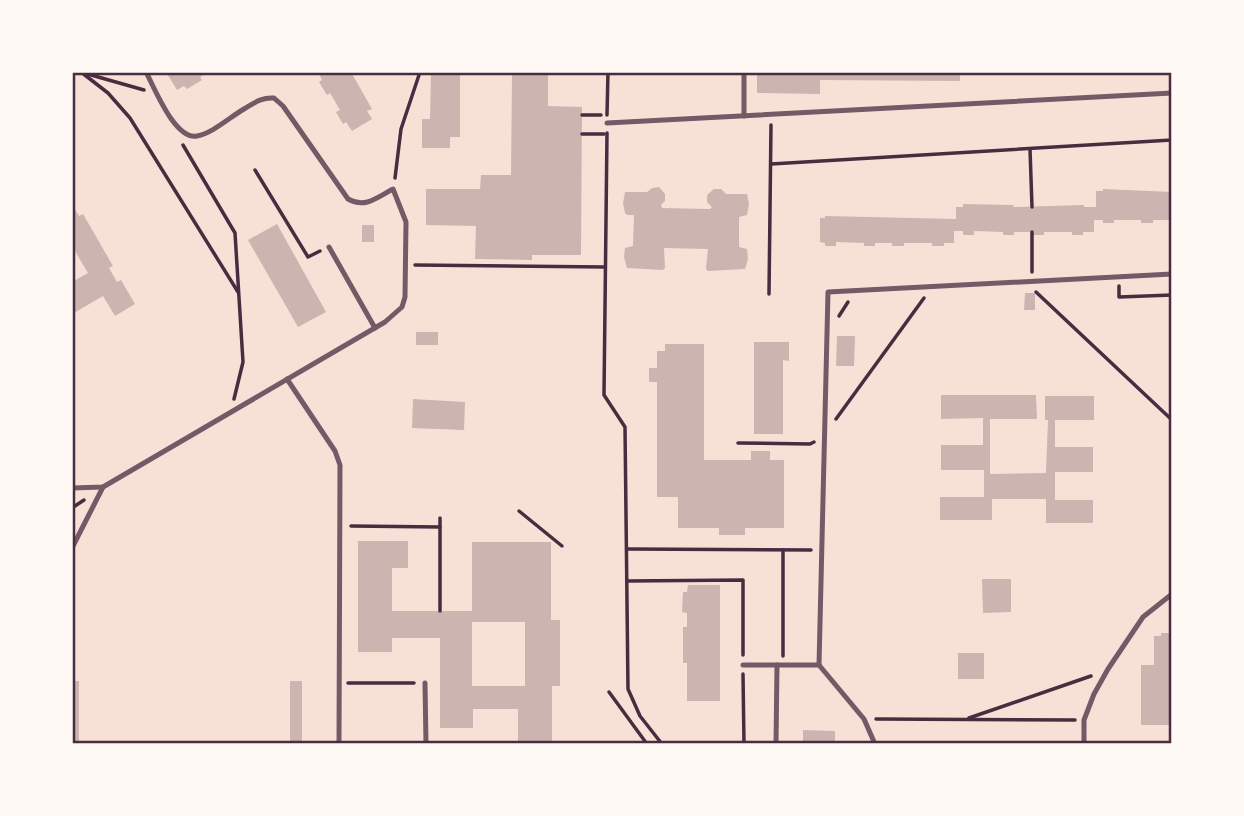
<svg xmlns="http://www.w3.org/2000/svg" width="1244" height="816" viewBox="0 0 1244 816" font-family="'Nunito Sans',sans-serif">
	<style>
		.building { fill: #ccb4b1; fill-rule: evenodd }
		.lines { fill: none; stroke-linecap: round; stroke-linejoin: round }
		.path { stroke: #4a2c40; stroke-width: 3.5 }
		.service { stroke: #755966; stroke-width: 5 }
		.neatline { fill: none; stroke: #4a2c40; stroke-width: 2.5 }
	</style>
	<rect width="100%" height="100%" fill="#f7e1d7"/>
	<g class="building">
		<polygon points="166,72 209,72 200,77 202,80 187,89 184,86 177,90"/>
		<polygon points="318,72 351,72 372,109 367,111 372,119 352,131 346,122 343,124 336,112 340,110 330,93 327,95 319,82 322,80"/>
		<polygon points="431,72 548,72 548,106 582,107 581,255 532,255 532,260 475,259 476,226 426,225 426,189 480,189 481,175 511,175 512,75 460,75 460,137 450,137 450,148 422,148 422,119 430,119"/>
		<polygon points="757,72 960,72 960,81 820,80 820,94 757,93"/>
		<polygon points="659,187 665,194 665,201 661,205 662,208 710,209 712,207 707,202 707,195 714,189 721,189 726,194 747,194 749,204 747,215 739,217 739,247 747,249 748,259 745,269 708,271 706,269 708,249 664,248 665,268 663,270 627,268 624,257 625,248 633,246 634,215 627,215 625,213 623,203 625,192 647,192 652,188"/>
		<polygon points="1103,189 1172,192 1172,220 1153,220 1153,223 1141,223 1141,220 1114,220 1114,223 1103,223 1103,220 1094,220 1094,232 1083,232 1083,235 1072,235 1072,232 1044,232 1044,235 1033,235 1033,232 1014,232 1014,235 1003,235 1003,232 974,231 974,235 963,235 963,231 954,231 954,243 944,243 944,246 932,246 932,243 904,243 904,246 892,246 892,243 875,243 875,246 864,246 864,243 836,242 836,246 825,246 825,243 820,242 820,218 825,218 825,216 956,219 956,207 963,207 963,204 1014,205 1013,207 1084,205 1084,207 1096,207 1096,191 1103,191"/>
		<polygon points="72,204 79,216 83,214 113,266 109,268 117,282 121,280 135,304 115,316 103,296 72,314 72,282 88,273 72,246"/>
		<polygon points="277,224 326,312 298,327 248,240"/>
		<rect x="362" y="225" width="12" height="17"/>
		<polygon points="1025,293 1035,293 1035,310 1024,310"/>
		<rect x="416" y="332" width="22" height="13"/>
		<polygon points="837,336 855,336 854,366 836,366"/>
		<polygon points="754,342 789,342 789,361 783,360 783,434 754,434"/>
		<polygon points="665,344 704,344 704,460 751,460 751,451 770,451 770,460 784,460 784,528 745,528 745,535 719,535 719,528 678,528 678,497 657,497 657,382 649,382 649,368 657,368 657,351 665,351"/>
		<polygon points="941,395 1036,395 1037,419 990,419 990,474 1046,473 1048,420 1045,420 1045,396 1094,396 1094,420 1055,420 1055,447 1093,447 1093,472 1055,472 1055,500 1093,500 1093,523 1046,523 1046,499 992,499 992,520 940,520 940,497 984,497 984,470 941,470 941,445 983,445 983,418 941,419"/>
		<polygon points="413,399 465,402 464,430 412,428"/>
		<path d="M 358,541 L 408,541 L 408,568 L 392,568 L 392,611 L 472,611 L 472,542 L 551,542 L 551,620 L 560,620 L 560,686 L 552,686 L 552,744 L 518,744 L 518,709 L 473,709 L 473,728 L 440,728 L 440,638 L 392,638 L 392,652 L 358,652 ZM 472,622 L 525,622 L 525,686 L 472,686 Z"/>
		<polygon points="982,579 1011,579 1011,612 983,613"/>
		<polygon points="688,585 720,585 720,701 687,701 687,663 683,663 683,627 687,627 687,613 682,612 683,592 687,592"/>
		<polygon points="1161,633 1172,633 1172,661 1170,661 1169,676 1172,676 1172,685 1170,685 1169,725 1141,725 1141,665 1154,665 1154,636 1161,636"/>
		<rect x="958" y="653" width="26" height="26"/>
		<rect x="72" y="681" width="7" height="63"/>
		<rect x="290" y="681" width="12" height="63"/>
		<polygon points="803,730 835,731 835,744 803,744"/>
	</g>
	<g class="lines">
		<g class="path">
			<polyline points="81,72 108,93 130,118 238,292"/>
			<polyline points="84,73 144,90"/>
			<polyline points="582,115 601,115"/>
			<polyline points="607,115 608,72"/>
			<polyline points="607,133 604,395 625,427 628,689 640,716 662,744"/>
			<polyline points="582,134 604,134"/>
			<polyline points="183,145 235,233 243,362 234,399"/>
			<polyline points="1030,149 1032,207"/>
			<polyline points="771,164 1172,140"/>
			<polyline points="255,170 308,257 320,251"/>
			<polyline points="395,178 401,129 420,72"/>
			<polyline points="415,265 605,267"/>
			<polyline points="1032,272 1032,232"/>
			<polyline points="1119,286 1119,297 1172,295"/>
			<polyline points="1036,292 1172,420"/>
			<polyline points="769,294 771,125"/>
			<polyline points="839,316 848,302"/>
			<polyline points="836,419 924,298"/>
			<polyline points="738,443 810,444 814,442"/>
			<polyline points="72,508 84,500"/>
			<polyline points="519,511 562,546"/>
			<polyline points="440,518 440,611"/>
			<polyline points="351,526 440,527"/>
			<polyline points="628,549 811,550"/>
			<polyline points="783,550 783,656"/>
			<polyline points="627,581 743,580 743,655"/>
			<polyline points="743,674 744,744"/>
			<polyline points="348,683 414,683"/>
			<polyline points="609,692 647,744"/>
			<polyline points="969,718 1091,676"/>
			<polyline points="876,719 1075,720"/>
		</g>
		<g class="service">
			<polyline points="744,72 744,116"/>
			<polyline points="607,123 1172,93"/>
			<polyline points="329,247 375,328"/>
			<polyline points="287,379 335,451 340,465 339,744"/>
			<path d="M 72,488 L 103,487 L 385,322 L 402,307 L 405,297 L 406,222 L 393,189 C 378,197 365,209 348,199 L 283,106 L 274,98 C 262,97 254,103 244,109 C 230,117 213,133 197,136 C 175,140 155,89 146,72"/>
			<polyline points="72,548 103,487"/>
			<polyline points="743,665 819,665"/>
			<polyline points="425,683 426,744"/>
			<polyline points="776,744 777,665"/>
			<polyline points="875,744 864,719 819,665 828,292 1172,274"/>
			<polyline points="1084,744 1084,720 1094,694 1108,669 1143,617 1172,594"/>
		</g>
	</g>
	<rect width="1244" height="816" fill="none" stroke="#fffaf5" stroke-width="147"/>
	<rect x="74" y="74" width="1096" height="668" class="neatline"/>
</svg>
